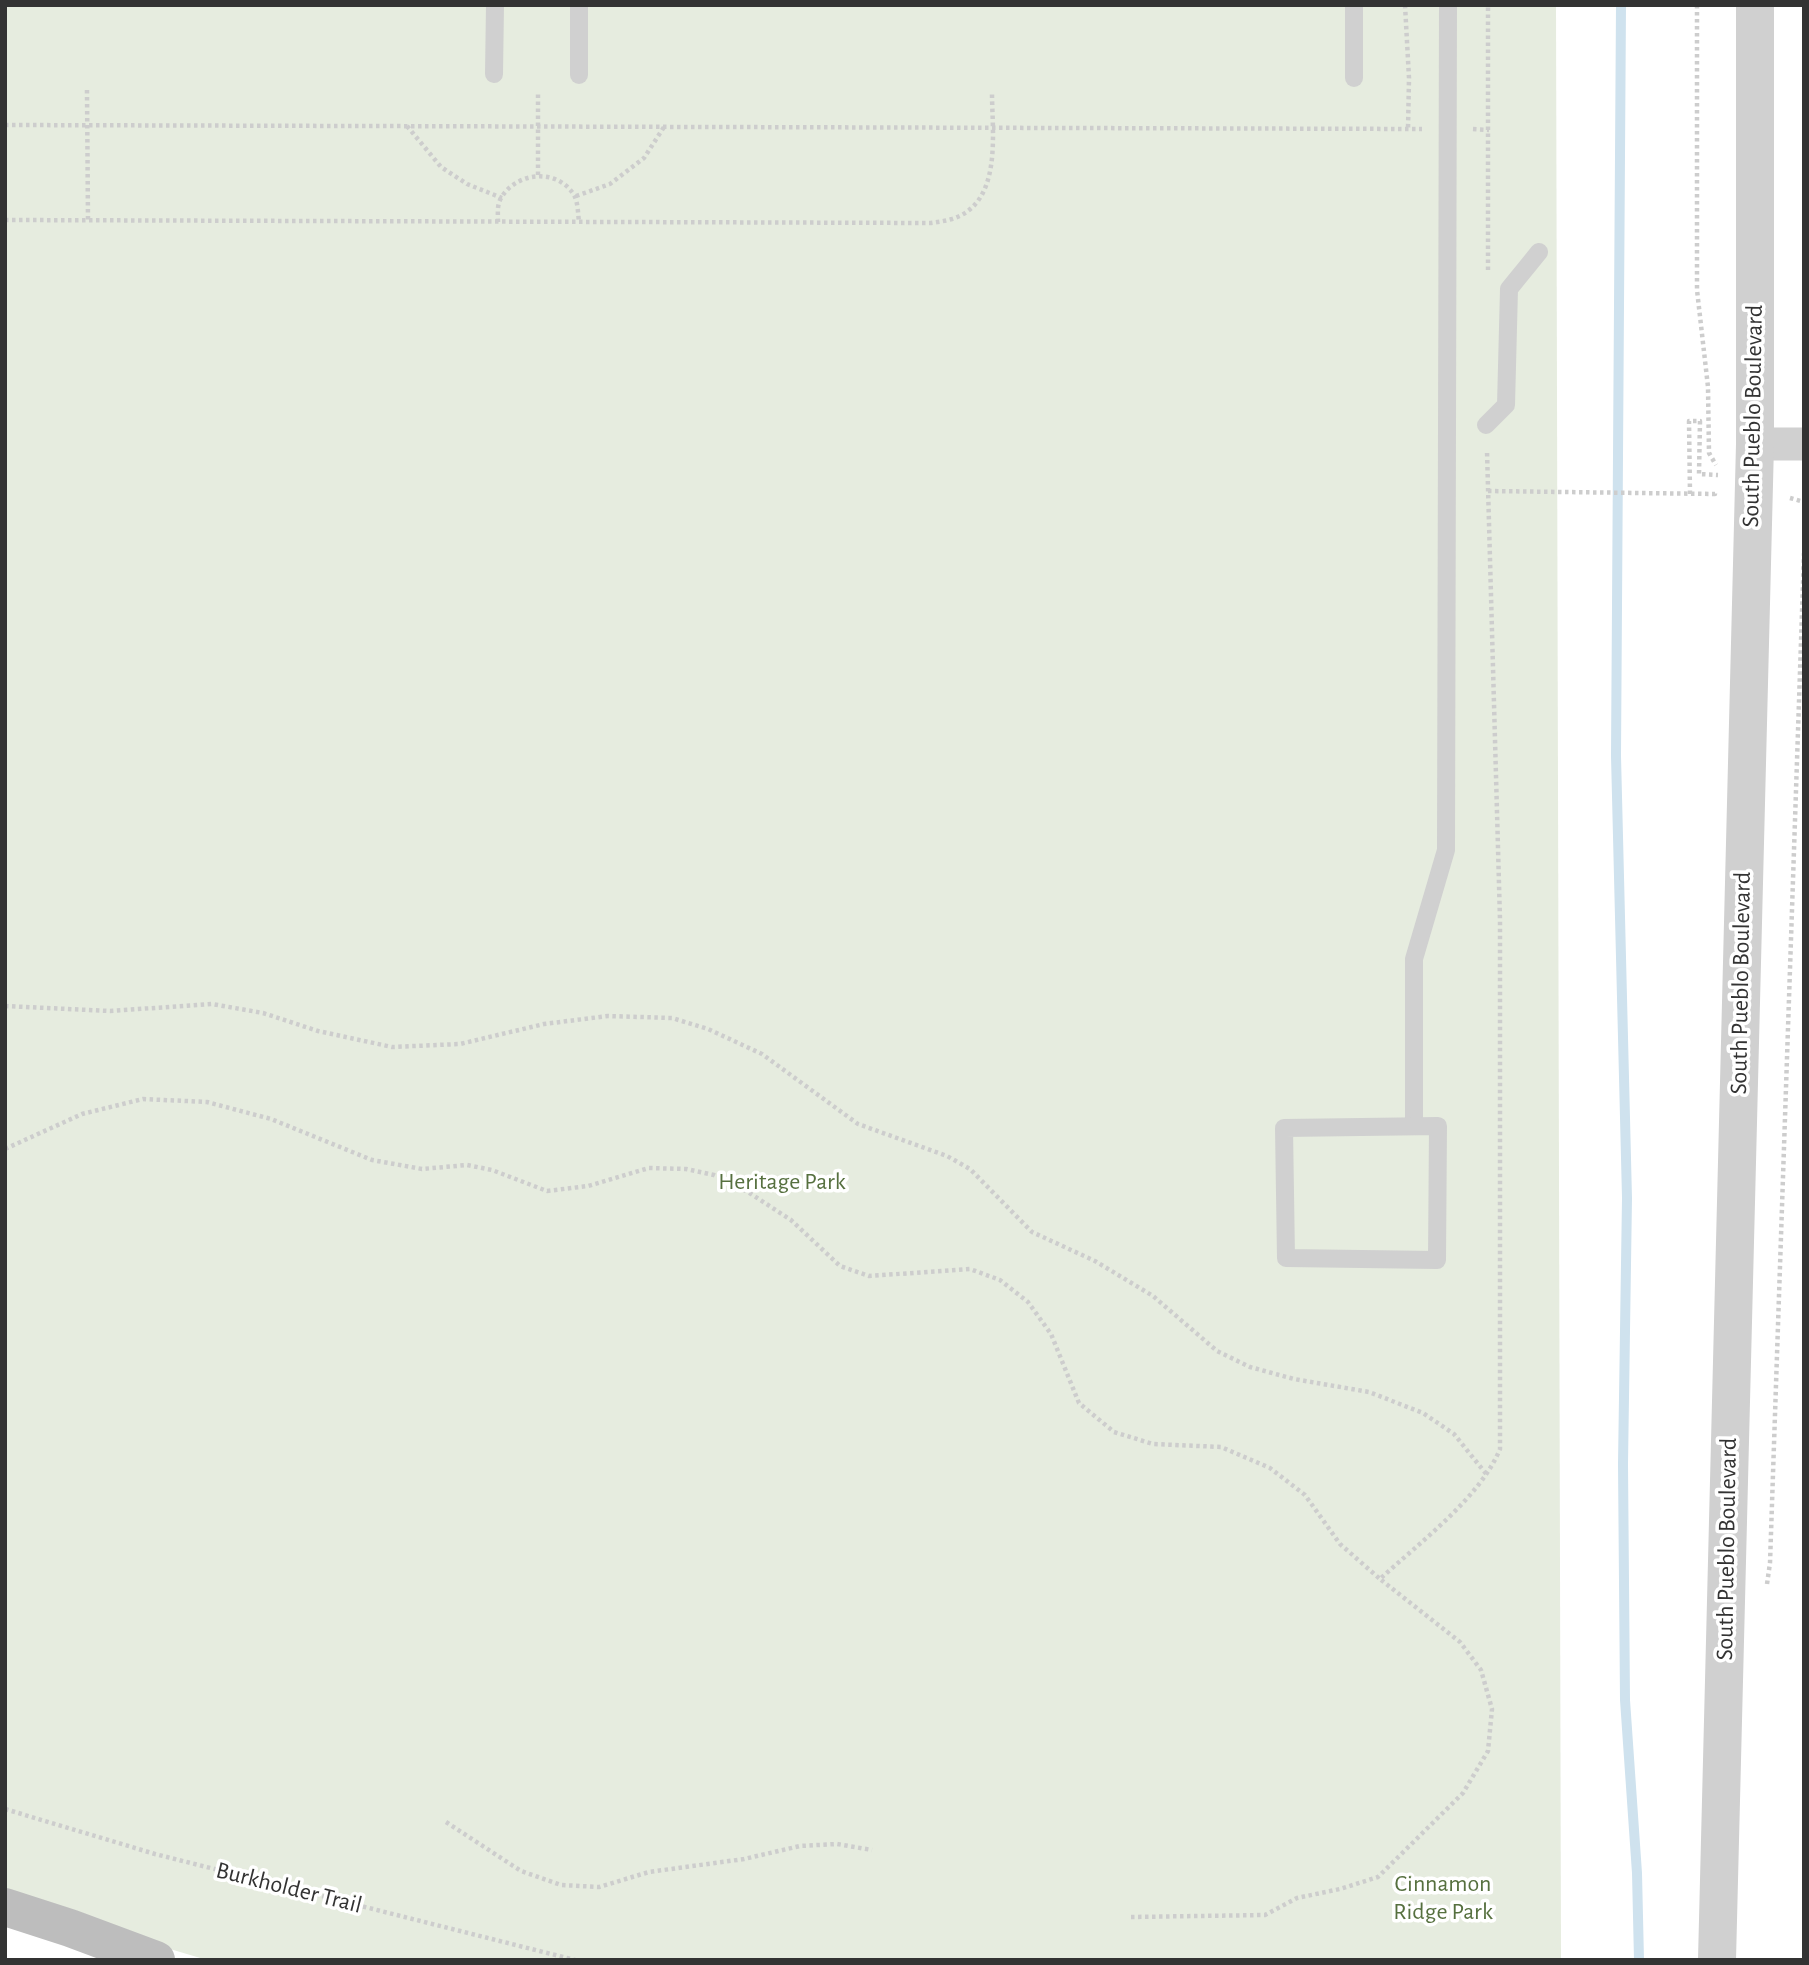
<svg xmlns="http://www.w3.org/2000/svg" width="1809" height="1965" viewBox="0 0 1809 1965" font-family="'Alegreya Sans',sans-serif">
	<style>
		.green { fill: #e6ecdf }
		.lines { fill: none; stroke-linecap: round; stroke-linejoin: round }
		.stream { stroke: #cfe2ee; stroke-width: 10 }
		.path { stroke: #cdcdcd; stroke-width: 4.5; stroke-dasharray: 3.5 3.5; stroke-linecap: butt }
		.service { stroke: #d0d0d0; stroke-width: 18 }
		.minor { stroke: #d0d0d0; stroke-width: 33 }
		.tertiary { stroke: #d0d0d0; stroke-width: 38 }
		.secondary { stroke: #bdbdbd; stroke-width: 38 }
		.labels { text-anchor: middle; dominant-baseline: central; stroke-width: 7; stroke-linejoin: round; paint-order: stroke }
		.street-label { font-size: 24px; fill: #333; stroke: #fff }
		.park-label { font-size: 24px; fill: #56703f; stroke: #fff }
	</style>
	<rect width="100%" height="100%" fill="#fff"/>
	<polygon class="green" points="5,5 1556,5 1561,1960 207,1960 5,1900"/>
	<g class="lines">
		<polyline class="stream" points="1621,5 1616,756 1627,1198 1623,1464 1625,1700 1637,1873 1639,1960"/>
		<g class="path">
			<polyline points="1405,5 1409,78 1408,129"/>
			<polyline points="1697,5 1697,290 1708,387 1709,453 1716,465"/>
			<polyline points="87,90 88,220"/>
			<polyline points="5,125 1422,129"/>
			<polyline points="407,126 441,167 467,184 502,198"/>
			<polyline points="1473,129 1489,130"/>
			<polyline points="538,175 538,93"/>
			<polyline points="576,196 610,184 644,158 664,127"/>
			<path d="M 5,220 L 931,223 C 938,222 945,221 952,219 C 1003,203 992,133 992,93"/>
			<path d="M 498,222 C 498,216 497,206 500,200 C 514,172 557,167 574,195 C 578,202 578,214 579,222"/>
			<polyline points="1488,270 1488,5"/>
			<polyline points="1488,491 1715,494 1715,491"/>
			<polyline points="1690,494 1689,421 1700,421 1699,474 1718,475"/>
			<polyline points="1790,498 1804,502"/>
			<polyline points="5,1006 110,1011 212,1004 263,1013 318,1031 392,1047 460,1044 544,1024 608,1016 672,1018 708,1029 762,1054 858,1124 947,1156 970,1169 1032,1232 1095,1261 1153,1296 1217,1351 1250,1367 1294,1379 1369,1392 1423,1413 1454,1434 1487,1475"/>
			<polyline points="5,1149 82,1114 143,1099 207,1102 271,1119 372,1160 422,1169 467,1165 492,1170 547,1191 588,1186 649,1168 686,1169 714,1175 748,1192 791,1220 840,1266 869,1276 970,1269 1000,1280 1028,1302 1051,1334 1079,1403 1114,1432 1153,1444 1221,1447 1270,1468 1305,1495 1340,1544 1380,1579"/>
			<polyline points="1767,1584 1770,1563 1804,553"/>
			<polyline points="5,1809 155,1854 575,1960"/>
			<polyline points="446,1822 521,1871 561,1885 599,1887 649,1872 744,1859 800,1846 837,1844 872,1850"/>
			<path d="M 1131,1917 L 1265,1915 L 1297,1898 L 1340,1889 L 1378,1877 L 1463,1793 L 1488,1751 L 1492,1709 L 1481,1670 L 1460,1642 L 1380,1579 C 1419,1543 1480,1498 1500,1449 L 1500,920 L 1487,451"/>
		</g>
		<g class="service">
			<polyline points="579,5 579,75"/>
			<polyline points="1354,5 1354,78"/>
			<polyline points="494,74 495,5"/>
			<polyline points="1486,425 1506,405 1509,289 1539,252"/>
			<polyline points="1414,1126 1414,959 1446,850 1448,5"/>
			<polygon points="1438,1126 1437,1260 1286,1258 1284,1128"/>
		</g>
		<polyline class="minor" points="1755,444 1804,444"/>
		<polyline class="tertiary" points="1717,1960 1755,444 1755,5"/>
		<polyline class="secondary" points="5,1907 70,1928 156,1960"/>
	</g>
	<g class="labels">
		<g class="street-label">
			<text transform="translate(1753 416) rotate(-89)">South Pueblo Boulevard</text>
			<text transform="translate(1741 983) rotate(-89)">South Pueblo Boulevard</text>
			<text transform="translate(1727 1549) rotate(-89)">South Pueblo Boulevard</text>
			<text transform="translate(289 1888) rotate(14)">Burkholder Trail</text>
		</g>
		<g class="park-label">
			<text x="782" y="1182">Heritage Park</text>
			<text x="1443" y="1884">Cinnamon<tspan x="1443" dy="28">Ridge Park</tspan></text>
		</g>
	</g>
	<rect width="1809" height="1965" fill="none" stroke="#333333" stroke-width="14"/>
</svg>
